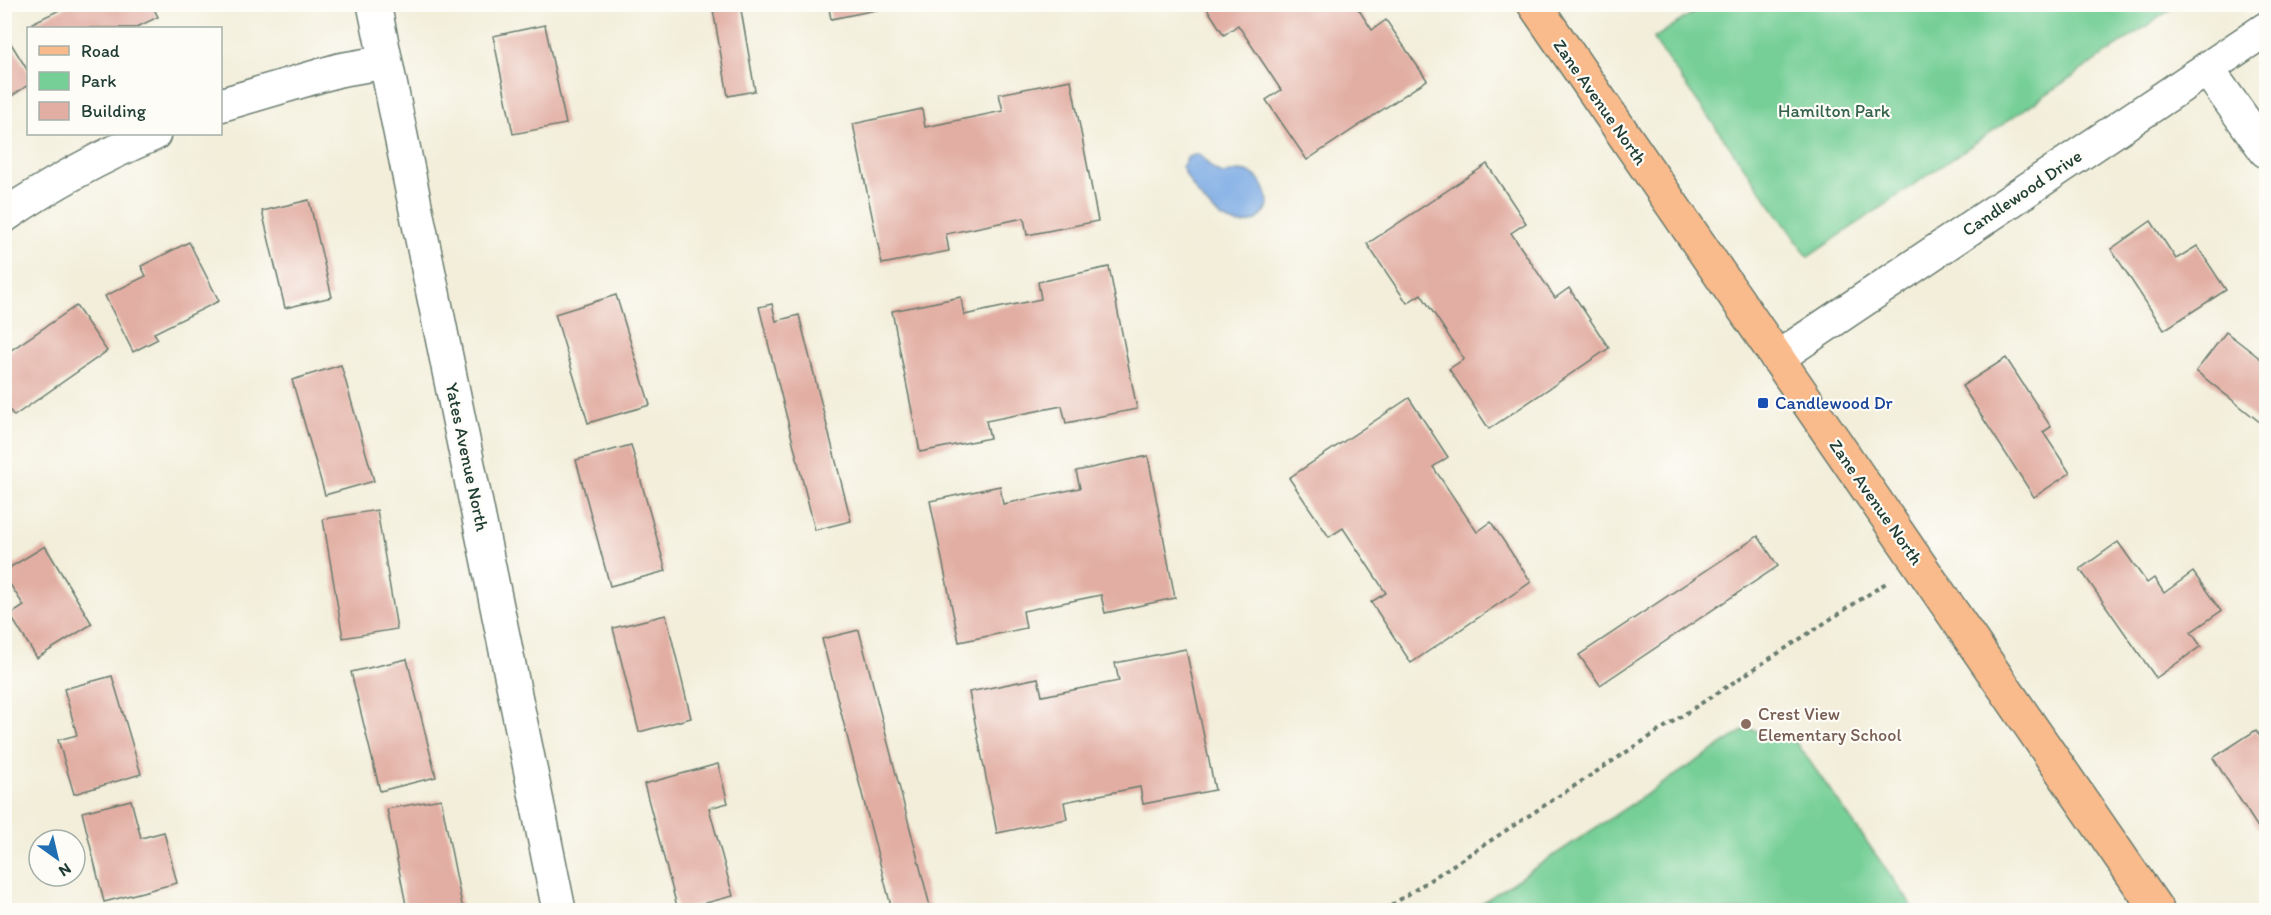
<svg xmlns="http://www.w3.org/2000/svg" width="2271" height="915" viewBox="0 0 2271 915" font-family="Itim,sans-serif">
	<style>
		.green { fill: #76cf96; stroke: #4a8665; stroke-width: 1.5 }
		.water { fill: #78a8e3; stroke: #4c728c; stroke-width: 1.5 }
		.building { fill: #e2aea3 }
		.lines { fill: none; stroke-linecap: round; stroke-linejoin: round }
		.minor-casing { stroke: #697b6e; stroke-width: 36 }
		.major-casing { stroke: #697b6e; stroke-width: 36 }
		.path { stroke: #697b6e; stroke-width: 4; stroke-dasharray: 4.5 4.5; stroke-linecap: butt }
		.minor { stroke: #fff; stroke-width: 33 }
		.major { stroke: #fabb8c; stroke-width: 33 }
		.transit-dot { fill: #1a4fb4; stroke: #fdfcf7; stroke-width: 2 }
		.education-dot { fill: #8d6e63; stroke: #fdfcf7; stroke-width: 2 }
		.labels { text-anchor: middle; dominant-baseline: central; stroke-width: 4.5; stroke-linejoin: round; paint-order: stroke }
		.street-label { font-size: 18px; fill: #1f3d34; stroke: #fdfcf7 }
		.park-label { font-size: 18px; fill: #35624c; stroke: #fdfcf7 }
		.transit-label { font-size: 18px; fill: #164399; stroke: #fdfcf7; text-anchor: start }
		.education-label { font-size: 18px; fill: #785e54; stroke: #fdfcf7; text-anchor: start }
	</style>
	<rect width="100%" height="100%" fill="#fdfcf7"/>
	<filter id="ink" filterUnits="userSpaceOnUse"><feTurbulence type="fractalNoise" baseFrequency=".0167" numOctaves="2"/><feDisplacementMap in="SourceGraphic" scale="12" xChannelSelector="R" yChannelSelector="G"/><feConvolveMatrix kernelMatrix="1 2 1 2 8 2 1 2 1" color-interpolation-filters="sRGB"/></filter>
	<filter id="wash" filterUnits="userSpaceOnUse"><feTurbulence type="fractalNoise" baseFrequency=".008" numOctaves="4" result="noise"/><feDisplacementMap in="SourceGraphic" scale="24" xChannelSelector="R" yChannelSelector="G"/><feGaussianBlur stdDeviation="1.35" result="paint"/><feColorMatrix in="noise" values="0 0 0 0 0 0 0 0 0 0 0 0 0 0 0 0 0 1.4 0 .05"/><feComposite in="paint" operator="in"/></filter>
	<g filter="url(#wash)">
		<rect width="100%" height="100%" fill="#f2eeda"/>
		<g class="green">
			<polygon points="1706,4 2177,4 2177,5 1808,257 1653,39"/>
			<polygon points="1747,728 1796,742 1915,910 1471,910"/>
		</g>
		<path class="water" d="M 1198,154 C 1206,160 1213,173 1224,174 C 1228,174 1233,172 1238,171 C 1258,170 1268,188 1268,206 C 1264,216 1258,221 1248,223 C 1220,230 1192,189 1182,167 L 1188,157 Z"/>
		<g id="blocks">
			<g class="building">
				<polygon points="712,4 740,4 755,91 728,96"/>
				<polygon points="828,4 896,4 896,6 831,19"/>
				<polygon points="1204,4 1355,4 1372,30 1386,20 1427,80 1307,160 1266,100 1281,90 1238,25 1224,35"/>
				<polygon points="70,5 152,5 158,17 135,28 35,28 32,23"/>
				<polygon points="545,25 566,124 513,134 493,36"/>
				<polygon points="7,37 28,71 28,85 4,101 4,39"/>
				<polygon points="1071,80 1098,221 1027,235 1024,218 946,234 949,251 882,264 853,124 922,109 925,127 1003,111 999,94"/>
				<polygon points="1487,164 1526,223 1511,233 1555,298 1569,288 1609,348 1489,429 1449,369 1464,359 1421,294 1407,303 1367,244"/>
				<polygon points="309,200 332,297 285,308 262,211"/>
				<polygon points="2151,221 2176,259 2197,246 2226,290 2164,330 2111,249"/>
				<polygon points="189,242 219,301 154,333 158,339 133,352 105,296 146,276 141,266"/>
				<polygon points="1109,267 1137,409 1066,423 1062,406 986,421 990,438 920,452 892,311 961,297 964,315 1041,299 1038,282"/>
				<polygon points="616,295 650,405 588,423 555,314"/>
				<polygon points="772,304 776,321 799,315 851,521 815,530 759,307"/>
				<polygon points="76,306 107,351 14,416 4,403 4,355"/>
				<polygon points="2226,332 2266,363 2266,427 2196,371"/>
				<polygon points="2006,358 2051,427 2043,432 2070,473 2034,497 1962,386"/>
				<polygon points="341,365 374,481 325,495 292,380"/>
				<polygon points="1409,398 1448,457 1433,467 1477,532 1491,522 1531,582 1411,663 1371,602 1386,593 1343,528 1329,537 1289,478"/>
				<polygon points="631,445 666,571 610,586 576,460"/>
				<polygon points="1148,456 1175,598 1105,613 1101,595 1023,611 1026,628 959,642 930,501 1000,486 1003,504 1080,488 1076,471"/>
				<polygon points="377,510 397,629 343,638 323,519"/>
				<polygon points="1758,536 1778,566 1600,685 1579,655"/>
				<polygon points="2118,542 2147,583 2154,578 2164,593 2193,572 2221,611 2191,632 2201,646 2156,678 2080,569"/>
				<polygon points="45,546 92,624 37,658 10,615 24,606 4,575 4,571"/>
				<polygon points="666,615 691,718 639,732 613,628"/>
				<polygon points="859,630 931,910 892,910 822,639"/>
				<polygon points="1186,649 1215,790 1143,804 1140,787 1064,802 1067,819 997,833 969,692 1038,678 1042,696 1119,681 1115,663"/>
				<polygon points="407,659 436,777 380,791 351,672"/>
				<polygon points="112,676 141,774 74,794 58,740 77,735 64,689"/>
				<polygon points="2256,730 2266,745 2266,840 2213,758"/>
				<polygon points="718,764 728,803 709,808 733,896 678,910 644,784"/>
				<polygon points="441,799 463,910 407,910 387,809"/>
				<polygon points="131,800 141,838 164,832 177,883 104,902 82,812"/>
			</g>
		</g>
	</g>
	<g filter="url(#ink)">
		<use href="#blocks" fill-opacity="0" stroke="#697b6e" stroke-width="1.5"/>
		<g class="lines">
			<defs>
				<g id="minor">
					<polyline points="374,4 559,910"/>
					<polyline points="2207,69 2266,151"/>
					<polyline points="220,105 339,70 385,62"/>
					<path d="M 4,216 C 51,184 102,156 154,134"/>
					<polyline points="1777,358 2266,29"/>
				</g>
				<polyline id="major" points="1534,4 2157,910"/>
			</defs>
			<use href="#minor" class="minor-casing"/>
			<use href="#major" class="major-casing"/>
			<polyline class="path" points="1384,910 1889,581"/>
			<use href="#minor" class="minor"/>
			<use href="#major" class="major"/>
		</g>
	</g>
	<rect class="transit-dot" x="1757" y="397" width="12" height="12" rx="3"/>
	<circle class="education-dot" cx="1746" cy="724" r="6"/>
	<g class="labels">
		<g class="street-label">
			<text transform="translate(1600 102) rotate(55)">Zane Avenue North</text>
			<text transform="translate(2022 193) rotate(-34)">Candlewood Drive</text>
			<text transform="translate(467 457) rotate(78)">Yates Avenue North</text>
			<text transform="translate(1876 502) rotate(55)">Zane Avenue North</text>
		</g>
		<g class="park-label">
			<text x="1834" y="111">Hamilton Park</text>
		</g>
		<g class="transit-label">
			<text x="1775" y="403">Candlewood Dr</text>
		</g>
		<g class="education-label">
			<text x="1758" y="714">Crest View<tspan x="1758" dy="21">Elementary School</tspan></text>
		</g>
	</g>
	<rect width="2271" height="915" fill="none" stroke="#fdfcf7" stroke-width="24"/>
	<rect x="27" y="27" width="195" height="108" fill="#fdfcf7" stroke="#a4b0a9" stroke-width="1.5"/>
	<rect x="39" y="46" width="30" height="9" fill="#fabb8c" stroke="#a4b0a9" stroke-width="1.5"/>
	<text x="81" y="57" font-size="18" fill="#1f3d34">Road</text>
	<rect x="39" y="72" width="30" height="18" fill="#76cf96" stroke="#a4b0a9" stroke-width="1.5"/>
	<text x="81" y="87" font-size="18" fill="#1f3d34">Park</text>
	<rect x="39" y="102" width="30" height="18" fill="#e2aea3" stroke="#a4b0a9" stroke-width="1.5"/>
	<text x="81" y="117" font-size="18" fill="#1f3d34">Building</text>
	<g transform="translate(57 858) rotate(146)"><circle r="28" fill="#fdfcf7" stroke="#a4b0a9" stroke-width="1.5"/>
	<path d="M0-4.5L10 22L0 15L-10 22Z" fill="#1f6fb2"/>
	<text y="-9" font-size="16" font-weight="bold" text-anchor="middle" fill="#1f3d34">N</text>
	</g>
</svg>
